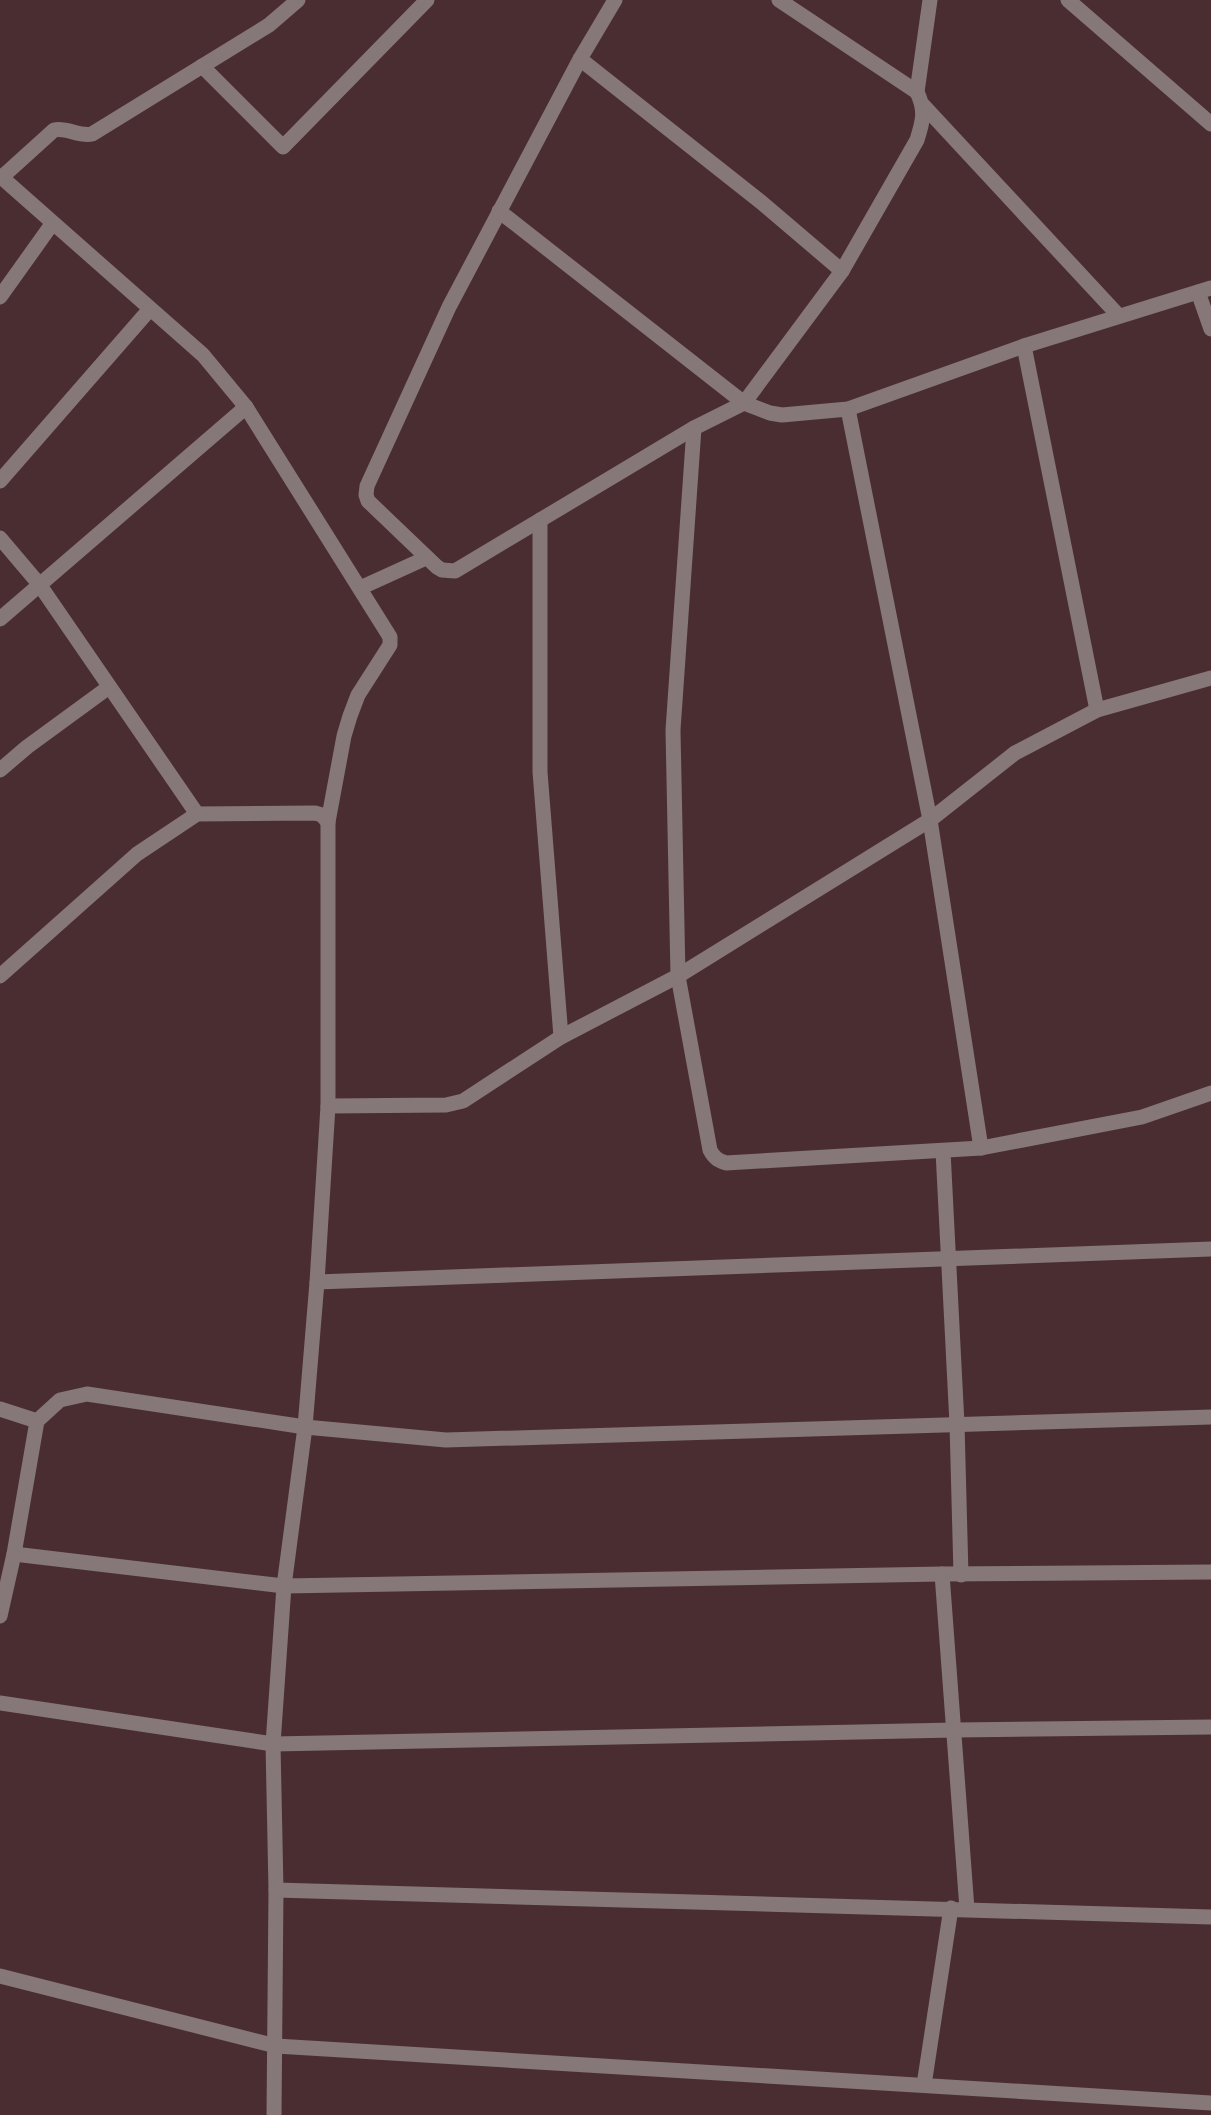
<svg xmlns="http://www.w3.org/2000/svg" width="1211" height="2115" viewBox="0 0 1211 2115" font-family="Karla,sans-serif">
	<style>
		.lines { fill: none; stroke-linecap: round; stroke-linejoin: round }
		.minor { stroke: #867778; stroke-width: 15 }
	</style>
	<rect width="100%" height="100%" fill="#492d31"/>
	<g class="lines">
		<g class="minor">
			<polyline points="615,0 580,59 449,307 367,486 366,495 368,501 437,567 442,570 455,571 694,428 744,403 770,413 782,415 848,409 1024,346 1211,288"/>
			<polyline points="1068,0 1211,124"/>
			<polyline points="580,59 761,202 842,271"/>
			<polyline points="202,66 283,147 427,0"/>
			<polyline points="917,92 930,0"/>
			<polyline points="923,105 1119,316"/>
			<polyline points="0,176 203,355 246,407 390,637 390,645 358,695 350,716 344,736 328,822 328,1106 317,1282 305,1427 284,1586 273,1744 276,1890 274,2115"/>
			<path d="M 1,178 L 54,130 C 67,127 79,137 92,134 L 269,25 L 298,0"/>
			<path d="M 499,211 L 744,403 L 842,271 L 917,140 C 923,121 926,111 917,92 L 779,0"/>
			<polyline points="1198,292 1211,329"/>
			<polyline points="0,297 52,224"/>
			<polyline points="1024,346 1097,710"/>
			<polyline points="848,409 930,820 981,1148"/>
			<path d="M 694,428 L 673,730 L 678,976 L 710,1150 C 714,1158 718,1160 726,1163 L 981,1148 L 1142,1117 L 1211,1093"/>
			<polyline points="0,481 150,309"/>
			<polyline points="540,520 540,772 561,1037"/>
			<polyline points="0,538 39,584 197,814"/>
			<polyline points="360,588 426,558"/>
			<polyline points="0,619 246,407"/>
			<polyline points="0,770 27,747 109,687"/>
			<polyline points="0,976 137,854 197,814 315,813 322,815 328,822"/>
			<polyline points="328,1106 446,1105 463,1101 561,1037 678,976 930,820 1015,753 1097,710 1211,678"/>
			<polyline points="943,1151 957,1424 961,1575"/>
			<polyline points="317,1282 1211,1249"/>
			<polyline points="0,1409 37,1421"/>
			<polyline points="14,1554 284,1586 942,1574 1211,1572"/>
			<polyline points="942,1574 967,1909"/>
			<polyline points="0,1616 14,1554 37,1421 60,1400 87,1394 305,1427 446,1440 1211,1417"/>
			<polyline points="0,1703 273,1744 955,1730 1211,1727"/>
			<polyline points="276,1890 1211,1917"/>
			<polyline points="0,1976 276,2046 1211,2103"/>
			<polyline points="924,2085 951,1908"/>
		</g>
	</g>
</svg>
